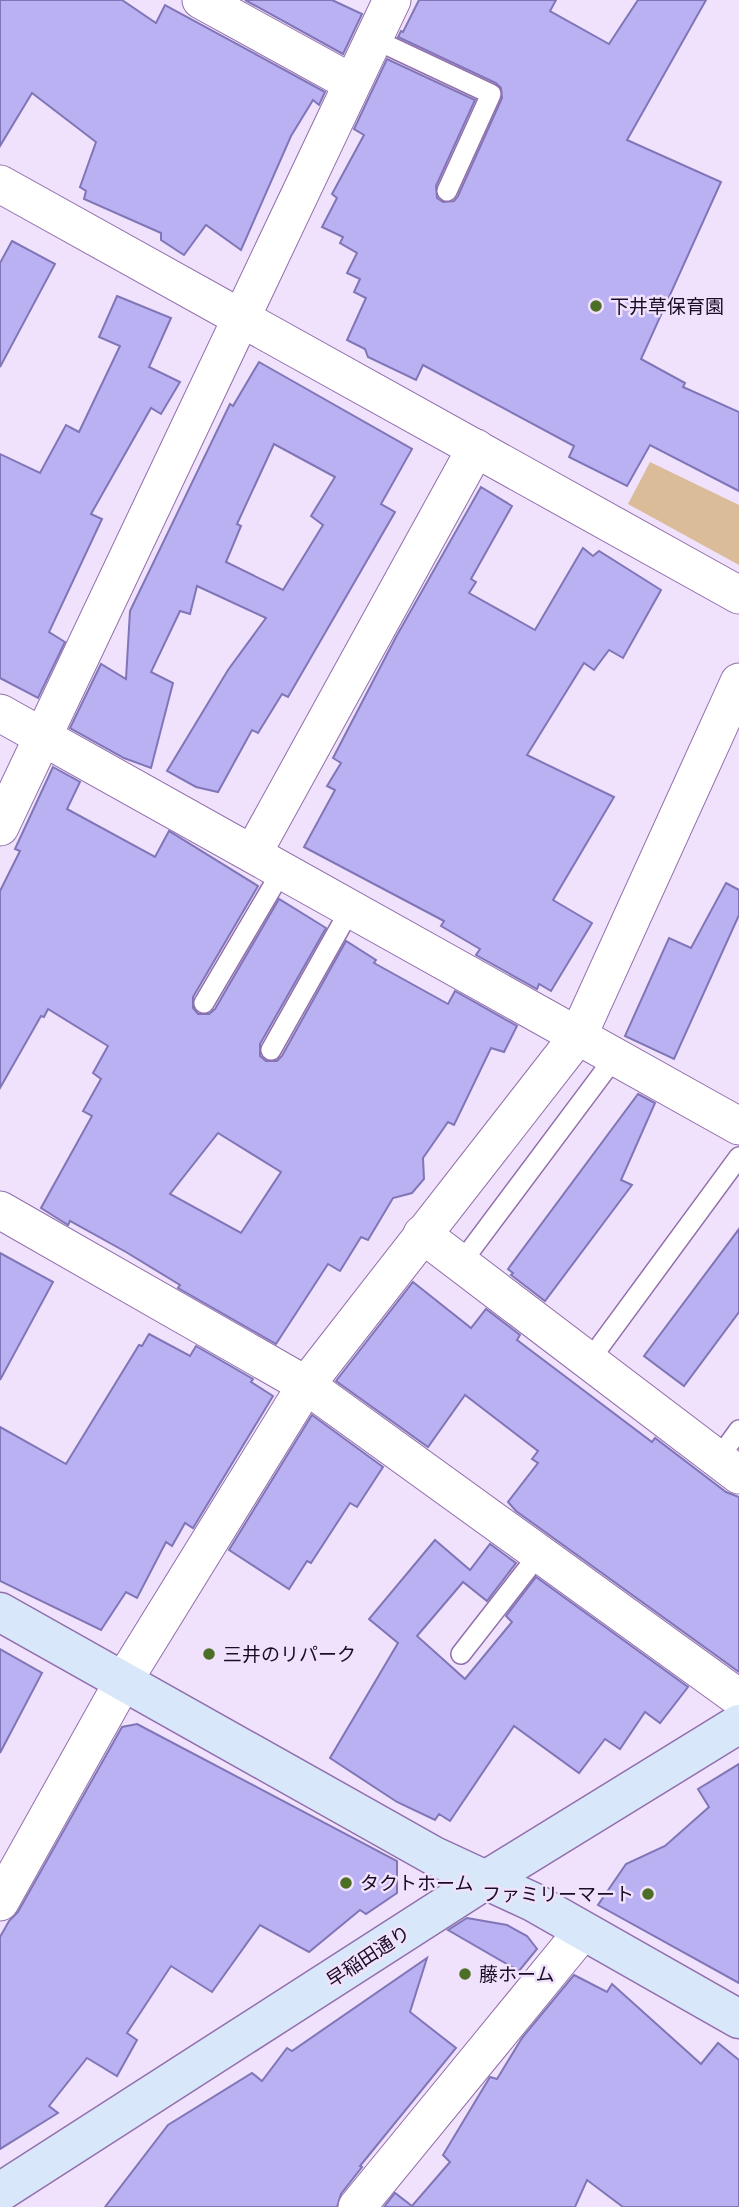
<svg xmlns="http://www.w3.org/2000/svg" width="739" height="2207" viewBox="0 0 739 2207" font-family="'Noto Serif','Noto Sans JP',serif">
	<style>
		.green { fill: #dbbc98 }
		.building { fill: #bab1f2; stroke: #8076b7; stroke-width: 2; fill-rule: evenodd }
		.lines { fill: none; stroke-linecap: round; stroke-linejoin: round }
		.lane-casing { stroke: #926fac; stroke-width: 22 }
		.street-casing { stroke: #926fac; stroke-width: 39 }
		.secondary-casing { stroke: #926fac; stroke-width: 41 }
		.lane { stroke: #fff; stroke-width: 19 }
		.street { stroke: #fff; stroke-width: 37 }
		.secondary { stroke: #d8e8fa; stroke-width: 38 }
		.poi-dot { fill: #4d6e25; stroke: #f0e1fc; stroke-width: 2.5 }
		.labels { text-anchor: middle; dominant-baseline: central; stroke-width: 5; stroke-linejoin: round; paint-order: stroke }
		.poi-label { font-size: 19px; fill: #1b0d25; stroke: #f0e1fc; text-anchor: start }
		.street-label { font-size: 19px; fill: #1b0d25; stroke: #f0e1fc }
	</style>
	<rect width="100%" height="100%" fill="#f0e1fc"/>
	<polygon class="green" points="650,462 739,505 739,565 628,504"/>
	<g class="building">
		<polygon points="0,0 122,0 156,23 165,5 325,92 319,105 313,100 291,136 241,250 206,225 184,255 161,240 161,233 84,199 86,191 80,187 96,142 32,93 0,146"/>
		<polygon points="245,0 332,0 362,14 343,54"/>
		<polygon points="419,0 556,0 550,11 609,44 638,0 706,0 627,140 721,182 641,359 685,383 683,387 739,412 739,491 650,445 627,486 569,457 574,446 423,365 416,380 368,357 365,349 347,340 366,298 354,292 360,279 347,273 357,253 340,243 343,237 322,227 337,198 332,194 364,135 354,129 387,59 475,100 436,186 437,198 443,202 454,201 458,196 502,98 501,88 496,83 398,37 401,31 403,32"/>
		<polygon points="12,241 55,264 0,367 0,263"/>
		<polygon points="117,296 171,318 149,367 180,382 161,414 151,408 91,514 102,519 49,632 65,642 38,698 0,678 0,454 40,473 66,425 79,432 120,346 99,337"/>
		<path d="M 259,362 L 412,449 L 381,504 L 395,512 L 288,697 L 282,694 L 258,733 L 252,730 L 218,792 L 196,787 L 167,771 L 228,670 L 266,618 L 197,586 L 190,614 L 180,611 L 151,672 L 173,683 L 151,768 L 124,758 L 70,728 L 101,664 L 126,679 L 130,611 L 230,404 L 233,406 ZM 274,444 L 335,477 L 311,516 L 323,525 L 283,590 L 226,562 L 241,526 L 237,524 Z"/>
		<polygon points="481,487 512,506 471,579 476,582 469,593 535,630 583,548 593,556 599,551 661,590 623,658 609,650 594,670 584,663 527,755 614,797 553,900 592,923 551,991 539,984 537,989 476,955 480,949 441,926 444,921 304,847 335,790 327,786 341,763 333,758 396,637"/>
		<path d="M 53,767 L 80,782 L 67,809 L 155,857 L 169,831 L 258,886 L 193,997 L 193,1008 L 198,1014 L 209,1014 L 215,1009 L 279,899 L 326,928 L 260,1044 L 260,1056 L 266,1061 L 277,1061 L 282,1056 L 346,941 L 376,960 L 374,963 L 448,1004 L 455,991 L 517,1026 L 504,1052 L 491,1048 L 454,1125 L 448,1122 L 423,1158 L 424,1179 L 412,1193 L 393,1198 L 368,1240 L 361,1237 L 340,1271 L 328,1264 L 276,1344 L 178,1288 L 180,1285 L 126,1252 L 70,1221 L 68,1225 L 41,1208 L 92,1116 L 83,1111 L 101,1079 L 93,1073 L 108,1046 L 48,1009 L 44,1017 L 41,1016 L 0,1088 L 0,891 L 20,851 L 15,849 ZM 218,1133 L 281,1172 L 241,1233 L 170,1194 Z"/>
		<polygon points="726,883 739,890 739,915 674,1059 625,1036 669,938 691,948"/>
		<polygon points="638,1094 655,1103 621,1180 632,1185 545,1301 511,1275 513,1273 508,1269"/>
		<polygon points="739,1229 739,1312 684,1386 644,1356"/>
		<polygon points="0,1253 53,1282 0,1380"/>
		<polygon points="413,1282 471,1328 486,1309 520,1335 517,1340 652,1442 655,1438 726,1492 739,1497 739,1672 516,1511 508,1502 538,1463 532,1459 538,1451 465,1395 428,1447 336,1381"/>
		<polygon points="149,1334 190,1356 196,1346 253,1379 251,1382 273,1396 193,1528 185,1523 172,1546 166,1542 137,1598 126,1592 101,1630 0,1581 0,1427 66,1464 139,1345 142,1346"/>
		<polygon points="312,1415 383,1467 357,1507 350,1503 311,1563 307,1561 289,1589 229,1550"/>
		<polygon points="435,1540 470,1570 490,1544 516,1563 487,1601 463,1582 417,1636 465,1679 512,1622 506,1616 536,1577 688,1687 660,1723 645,1712 620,1749 605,1739 579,1773 514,1726 450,1821 439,1814 435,1820 397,1802 330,1758 398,1643 369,1619"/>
		<polygon points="0,1649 42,1673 0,1753"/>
		<polygon points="137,1724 397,1861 397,1893 366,1914 360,1910 309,1952 260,1925 212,1992 171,1966 127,2033 137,2040 117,2076 87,2058 49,2106 58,2113 0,2149 0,1937 9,1921 18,1912 122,1727"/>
		<polygon points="739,1764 739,1983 598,1905 626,1864 665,1846 709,1807 698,1789"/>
		<polygon points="467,1918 507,1925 527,1936 537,1949 519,1971 448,1930"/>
		<polygon points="427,1958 410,2012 456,2048 360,2166 362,2167 341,2194 337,2207 105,2207 168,2125 252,2073 262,2081 287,2048 292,2051"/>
		<polygon points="574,1975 607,1992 612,1984 701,2064 718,2043 739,2060 739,2207 623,2207 587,2180 575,2207 384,2207 395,2193 412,2206 450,2162 443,2155 490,2077 497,2079 522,2038"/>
	</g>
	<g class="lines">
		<defs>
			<g id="lane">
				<polyline points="374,39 491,94 447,191"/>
				<polyline points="204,1003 283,869"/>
				<polyline points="271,1050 351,908"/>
				<polyline points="461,1263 615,1057"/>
				<polyline points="589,1361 739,1157"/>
				<polyline points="718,1459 739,1430"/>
				<polyline points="461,1654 539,1554"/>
			</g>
			<g id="street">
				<polyline points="201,0 352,83"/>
				<polyline points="0,184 739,595"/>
				<polyline points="0,713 739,1126"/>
				<polyline points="0,827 392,0"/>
				<polyline points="253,853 476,448"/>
				<polyline points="0,1210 306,1385 739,1698"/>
				<polyline points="422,1234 739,1475"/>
				<polyline points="0,1902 124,1680 306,1385 578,1036 739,682"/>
				<polyline points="357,2207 583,1931"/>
			</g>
			<g id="secondary">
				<polyline points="0,1612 434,1856 533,1902 739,2019"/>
				<polyline points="0,2192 484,1881 739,1724"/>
			</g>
		</defs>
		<use href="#lane" class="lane-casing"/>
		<use href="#street" class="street-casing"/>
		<use href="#secondary" class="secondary-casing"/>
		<use href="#lane" class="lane"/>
		<use href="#street" class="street"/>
		<use href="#secondary" class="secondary"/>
	</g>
	<g class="poi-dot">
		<circle cx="596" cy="306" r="7"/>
		<circle cx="209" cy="1654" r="7"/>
		<circle cx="346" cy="1883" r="7"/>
		<circle cx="648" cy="1894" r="7"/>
		<circle cx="465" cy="1974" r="7"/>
	</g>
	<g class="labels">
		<g class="poi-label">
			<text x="610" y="306">下井草保育園</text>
			<text x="223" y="1654">三井のリパーク</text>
			<text x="360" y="1883">タクトホーム</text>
			<text x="634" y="1894" text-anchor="end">ファミリーマート</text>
			<text x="479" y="1974">藤ホーム</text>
		</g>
		<g class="street-label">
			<text transform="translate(368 1956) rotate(-33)">早稲田通り</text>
		</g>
	</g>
</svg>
